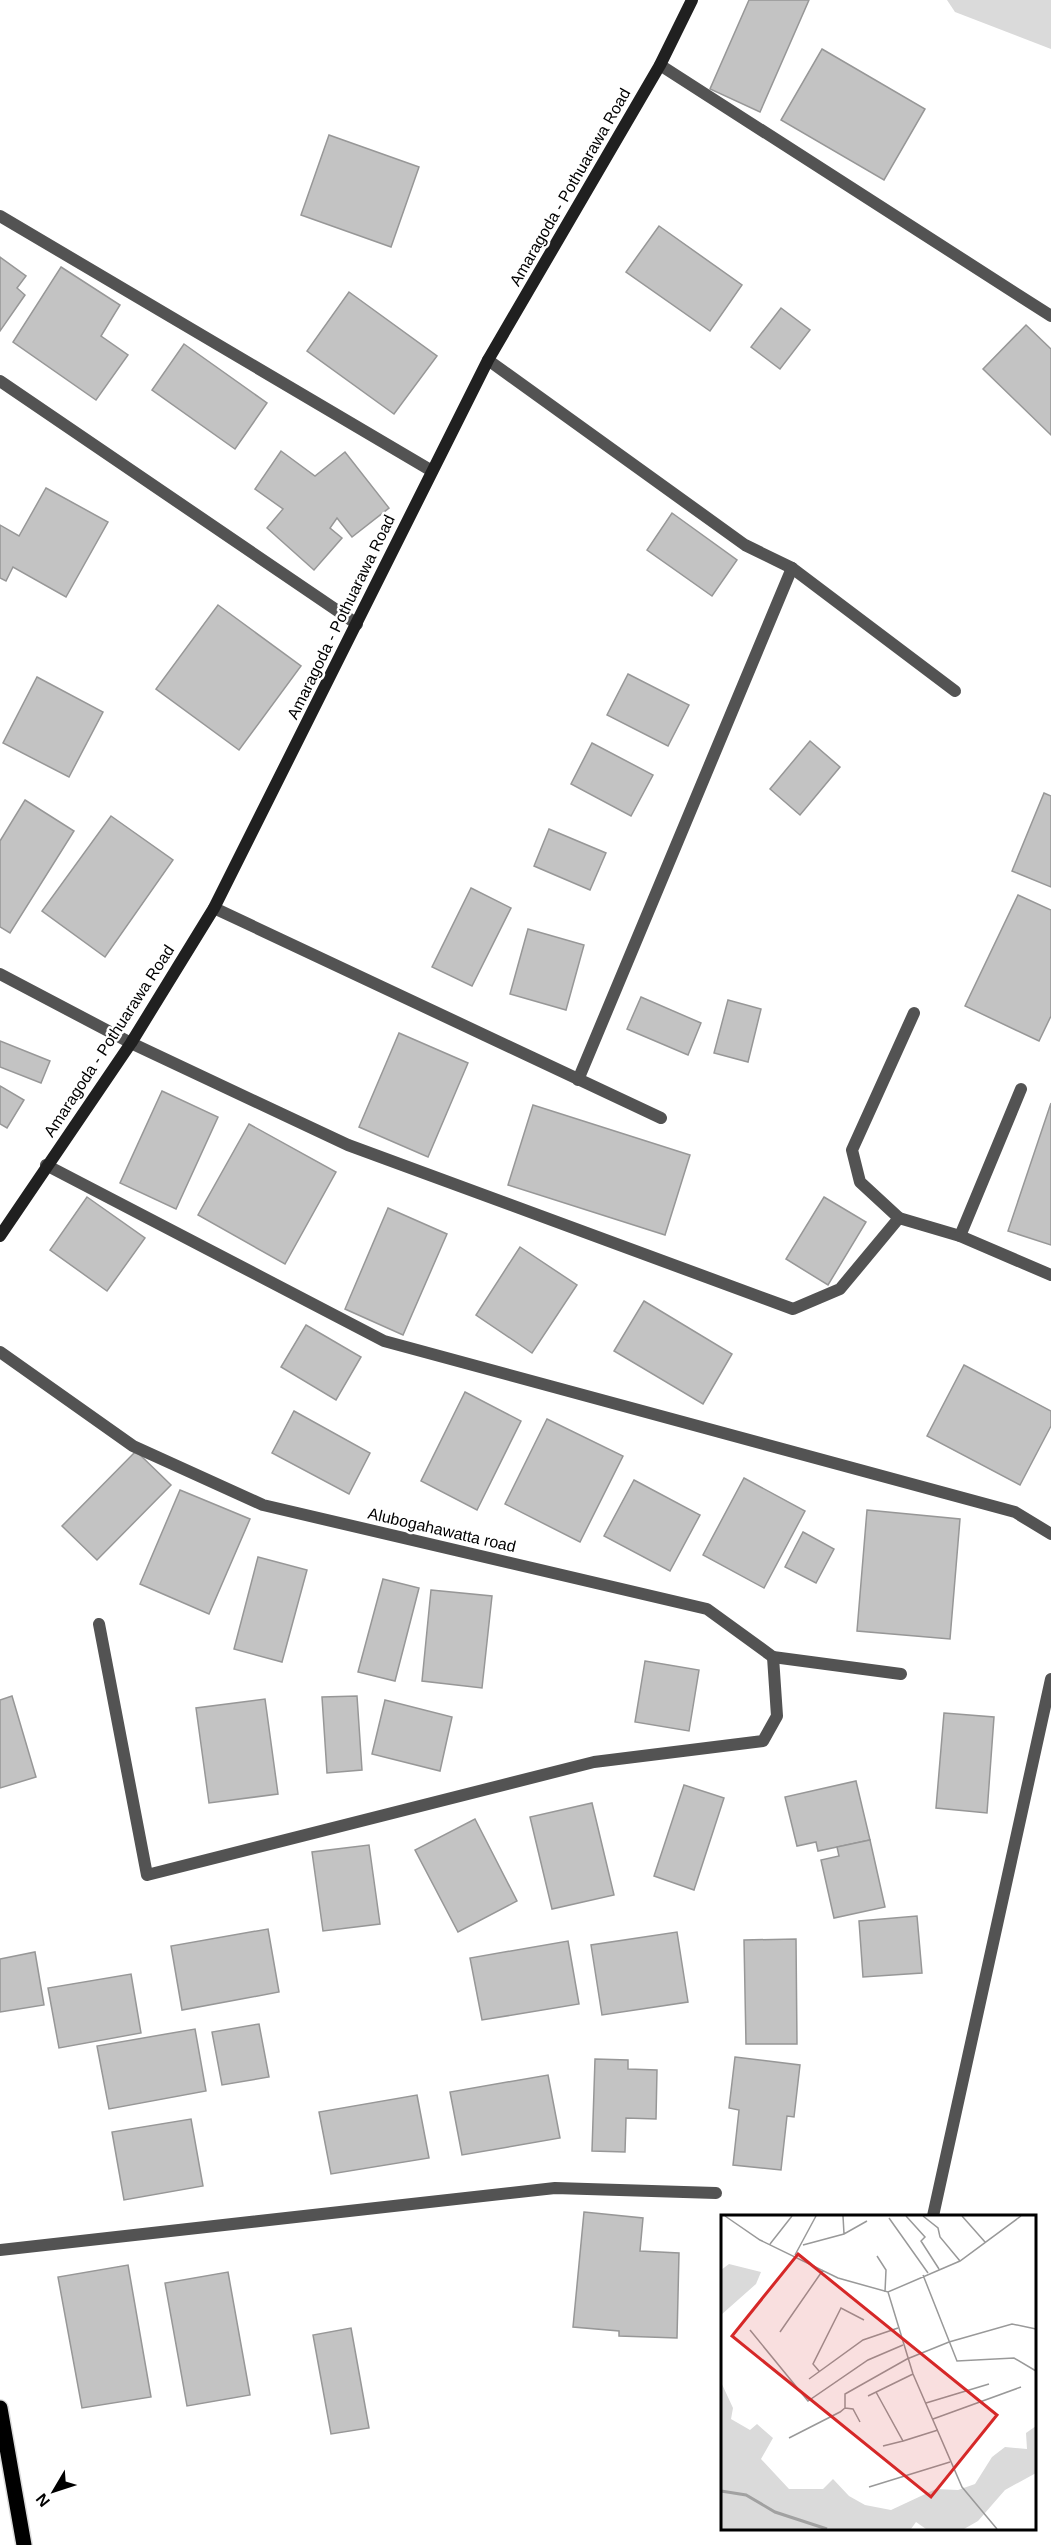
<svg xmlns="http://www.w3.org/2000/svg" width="1051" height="2545" viewBox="0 0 1051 2545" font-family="Arial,sans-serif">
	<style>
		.green { fill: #dadada }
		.building { fill: #c3c3c3; stroke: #979797; stroke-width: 1.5 }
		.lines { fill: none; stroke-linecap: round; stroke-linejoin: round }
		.primary-casing { stroke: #dbdbdb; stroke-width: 18 }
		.street { stroke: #535353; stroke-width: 12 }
		.secondary { stroke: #202020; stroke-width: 12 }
		.primary { stroke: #000; stroke-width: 15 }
		.labels { text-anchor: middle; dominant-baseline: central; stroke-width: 5; stroke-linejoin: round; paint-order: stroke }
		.street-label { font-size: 16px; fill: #000; stroke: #fff }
		.inset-river { fill: none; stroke: #a1a1a1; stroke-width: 3 }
		.inset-road { fill: none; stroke: #999; stroke-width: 1.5 }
		.view { fill: #d62828; fill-opacity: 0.15; stroke: #d62828; stroke-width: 3 }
		.inset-edge { fill: none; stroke: #000; stroke-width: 3 }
	</style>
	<rect width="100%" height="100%" fill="#fff"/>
	<polygon class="green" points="947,0 1051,0 1051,49 955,12"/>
	<g class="building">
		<polygon points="749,0 809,0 760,112 710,89"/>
		<polygon points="822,49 925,109 884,180 781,120"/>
		<polygon points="329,135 419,167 391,247 301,215"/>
		<polygon points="659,226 742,285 710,331 626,272"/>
		<polygon points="0,257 26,276 17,288 25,295 0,331"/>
		<polygon points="61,267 120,305 101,336 128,355 96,400 13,342"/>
		<polygon points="349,292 437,356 394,414 307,351"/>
		<polygon points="781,308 810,330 780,369 751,347"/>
		<polygon points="1026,325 1051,349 1051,435 983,369"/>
		<polygon points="184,344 267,403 235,449 152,390"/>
		<polygon points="281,451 315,476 345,452 389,508 352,537 337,518 330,528 342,538 314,570 267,528 283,509 255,489"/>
		<polygon points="46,488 108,522 66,597 13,567 6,581 0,578 0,525 19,536"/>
		<polygon points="672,513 737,560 712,596 647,550"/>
		<polygon points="218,605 301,666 239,750 156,689"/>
		<polygon points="628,674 689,705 668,746 607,715"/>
		<polygon points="37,677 103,712 69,777 3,743"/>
		<polygon points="810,741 840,767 800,815 770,789"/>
		<polygon points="592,743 653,775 631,816 571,784"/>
		<polygon points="1044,793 1051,796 1051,887 1012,871"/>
		<polygon points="25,800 74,831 10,933 0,927 0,841"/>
		<polygon points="111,816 173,860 105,957 42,911"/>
		<polygon points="549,829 606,853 590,890 534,866"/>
		<polygon points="471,888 511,908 472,986 432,967"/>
		<polygon points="1018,895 1051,910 1051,1016 1039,1041 965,1006"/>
		<polygon points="528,929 584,945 566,1010 510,994"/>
		<polygon points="641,997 701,1023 688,1055 627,1029"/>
		<polygon points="728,1000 761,1009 748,1062 714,1053"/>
		<polygon points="399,1033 468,1063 428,1157 359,1127"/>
		<polygon points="0,1041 50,1061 41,1083 0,1067"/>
		<polygon points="0,1086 24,1100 7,1128 0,1124"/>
		<polygon points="162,1091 218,1117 176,1209 120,1183"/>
		<polygon points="1051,1103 1051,1245 1008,1231"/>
		<polygon points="533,1105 690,1155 665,1235 508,1185"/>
		<polygon points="249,1124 336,1172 285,1264 198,1215"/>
		<polygon points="87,1197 145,1238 107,1291 50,1250"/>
		<polygon points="824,1197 866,1222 828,1285 786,1259"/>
		<polygon points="388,1208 447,1234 403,1335 345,1309"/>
		<polygon points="520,1247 577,1285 532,1353 476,1315"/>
		<polygon points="644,1301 732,1354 703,1404 614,1351"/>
		<polygon points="306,1325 361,1357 336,1400 281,1367"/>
		<polygon points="964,1365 1051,1411 1051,1426 1020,1485 927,1436"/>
		<polygon points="465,1392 521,1421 477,1510 421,1481"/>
		<polygon points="294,1411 370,1453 349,1494 272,1453"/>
		<polygon points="547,1419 623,1456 580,1542 505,1504"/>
		<polygon points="136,1451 171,1485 97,1560 62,1526"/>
		<polygon points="744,1478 805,1511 764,1588 703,1555"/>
		<polygon points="634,1480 700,1515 670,1571 604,1536"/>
		<polygon points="180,1490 250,1519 209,1614 140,1584"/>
		<polygon points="867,1510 960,1519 950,1639 857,1631"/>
		<polygon points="803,1532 834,1549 816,1583 785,1567"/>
		<polygon points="258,1557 307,1570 282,1662 234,1649"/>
		<polygon points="383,1579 419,1588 395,1681 358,1672"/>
		<polygon points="431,1590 492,1596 482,1688 422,1681"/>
		<polygon points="645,1661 699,1670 689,1731 635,1722"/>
		<polygon points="12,1696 36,1777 0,1788 0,1700"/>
		<polygon points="357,1696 362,1770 327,1773 322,1697"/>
		<polygon points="265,1699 278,1794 209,1803 196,1708"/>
		<polygon points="385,1700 452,1717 440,1771 372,1754"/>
		<polygon points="944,1713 994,1717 987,1813 936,1808"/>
		<polygon points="856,1781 870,1840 818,1851 816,1842 797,1846 785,1797"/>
		<polygon points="684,1785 724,1798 694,1890 654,1876"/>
		<polygon points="592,1803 614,1895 552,1909 530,1817"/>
		<polygon points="475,1819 517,1901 458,1932 415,1850"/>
		<polygon points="870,1840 885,1907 834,1918 821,1860 839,1856 837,1847"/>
		<polygon points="369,1845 380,1924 323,1931 312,1852"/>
		<polygon points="917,1916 922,1973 863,1977 859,1921"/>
		<polygon points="268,1929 279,1992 182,2010 171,1946"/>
		<polygon points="677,1932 688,2002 602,2015 591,1945"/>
		<polygon points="796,1939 797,2044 746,2044 744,1940"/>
		<polygon points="568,1941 579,2004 482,2020 470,1958"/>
		<polygon points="35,1952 44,2005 0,2012 0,1959"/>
		<polygon points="131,1974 141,2033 59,2048 48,1988"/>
		<polygon points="259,2024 269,2077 222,2085 212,2032"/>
		<polygon points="195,2029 206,2091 109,2109 97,2046"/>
		<polygon points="735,2057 800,2065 794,2117 787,2116 781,2170 733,2165 739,2110 729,2108"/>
		<polygon points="595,2059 628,2060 628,2069 657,2070 656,2119 626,2118 625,2152 592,2151"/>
		<polygon points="548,2075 560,2138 462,2155 450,2092"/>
		<polygon points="417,2095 429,2158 331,2174 319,2112"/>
		<polygon points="191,2119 203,2186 124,2200 112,2132"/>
		<polygon points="584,2212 643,2218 640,2251 679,2253 677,2338 619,2336 619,2331 573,2327"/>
		<polygon points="128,2265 151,2397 82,2408 58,2277"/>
		<polygon points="228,2272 250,2395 187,2406 165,2283"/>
		<polygon points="351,2328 369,2428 331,2434 313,2335"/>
	</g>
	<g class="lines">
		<defs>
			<polyline id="primary" points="0,2408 24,2545"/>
		</defs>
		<use href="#primary" class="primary-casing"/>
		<g class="street">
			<polyline points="660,65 1051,316"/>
			<polyline points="0,216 432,471"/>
			<polyline points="488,360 745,545 792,568 578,1080"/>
			<polyline points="0,381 357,624"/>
			<polyline points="792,568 955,691"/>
			<polyline points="214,908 661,1118"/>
			<polyline points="0,974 131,1043 348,1145 793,1309 840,1289 899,1218 960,1236 1051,1275"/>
			<polyline points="46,1165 384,1341 1015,1512 1051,1534"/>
			<polyline points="899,1218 860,1182 852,1150 914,1013"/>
			<polyline points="960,1236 1021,1089"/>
			<polyline points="0,1352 133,1446 263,1505 707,1609 773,1657 901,1674"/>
			<polyline points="99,1624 147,1875 594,1762 763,1741 777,1716 773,1657"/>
			<polyline points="933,2216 1051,1679"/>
			<polyline points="0,2250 555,2188 716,2193"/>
		</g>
		<polyline class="secondary" points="0,1236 131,1043 214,908 488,360 660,65 692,0"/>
		<use href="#primary" class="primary"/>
	</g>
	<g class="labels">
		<g class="street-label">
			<text transform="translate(570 187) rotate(-60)">Amaragoda - Pothuarawa Road</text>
			<text transform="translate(341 617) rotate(-64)">Amaragoda - Pothuarawa Road</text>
			<text transform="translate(109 1041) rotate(-57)">Amaragoda - Pothuarawa Road</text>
			<text transform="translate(442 1530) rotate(13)">Alubogahawatta road</text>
		</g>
	</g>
	<g transform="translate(721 2215)">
		<rect width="315" height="315" fill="#fff"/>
		<path d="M 8,49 L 40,57 L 35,69 L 0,100 L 0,55 ZM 0,167 L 12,193 L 10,204 L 29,215 L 36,209 L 52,223 L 40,244 L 68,274 L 102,274 L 112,264 L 128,281 L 144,290 L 170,295 L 215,274 L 237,275 L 254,269 L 271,242 L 284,232 L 306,234 L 305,218 L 315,211 L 315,258 L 284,275 L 257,306 L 243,314 L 205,314 L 195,307 L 190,314 L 0,314 Z" fill="#dadada"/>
		<path class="inset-river" d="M 0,276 L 25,280 L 54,297 L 106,314"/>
		<path class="inset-road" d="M 4,1 L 39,25 L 117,63 L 167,77 L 239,46 L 300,1M 122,1 L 123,19M 185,1 L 204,22 L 200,26 L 218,54M 202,1 L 217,13 L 219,22 L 239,46M 241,1 L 264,27M 168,3 L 207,58M 49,29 L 71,1M 82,30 L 123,19 L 146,6M 74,40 L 95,1M 156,41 L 165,55 L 164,77M 202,60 L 236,146 L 293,143 L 315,156M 167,77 L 192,159 L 241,272 L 276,314M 29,115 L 87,186 L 147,145 L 182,130M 59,117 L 102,55M 98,156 L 92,149 L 120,93 L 143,105M 88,164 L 142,125 L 177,113M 155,177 L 182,226 L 217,215M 147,181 L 192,159M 205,188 L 268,169M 124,193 L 132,194 L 139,207M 212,204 L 300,172M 68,223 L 119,197 L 124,193 L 124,179 L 186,144 L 228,127 L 291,109 L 315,114M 162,231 L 182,226M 148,272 L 229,247"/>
		<path class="view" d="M 77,39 L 276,200 L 210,282 L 11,121 Z"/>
		<rect width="315" height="315" class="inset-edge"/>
	</g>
	<g transform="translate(54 2491) rotate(231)" stroke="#ffffff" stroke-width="4.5" paint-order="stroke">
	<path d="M0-4.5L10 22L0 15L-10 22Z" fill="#000000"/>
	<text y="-9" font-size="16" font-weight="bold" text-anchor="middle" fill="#000000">N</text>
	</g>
</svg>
